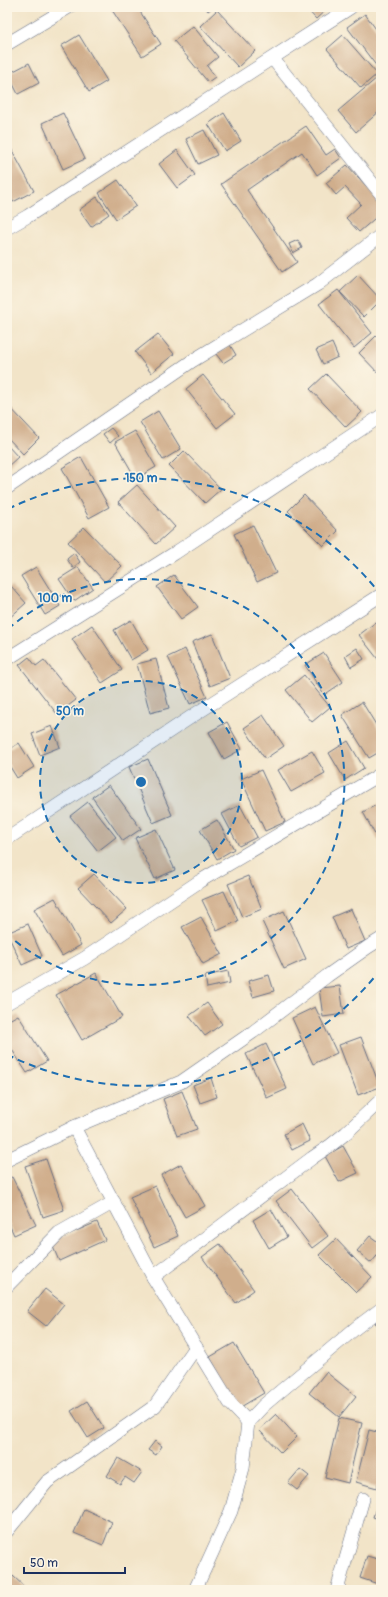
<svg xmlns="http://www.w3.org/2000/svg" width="388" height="1597" viewBox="0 0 388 1597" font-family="Pangolin,sans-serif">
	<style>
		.building { fill: #d0ae8c }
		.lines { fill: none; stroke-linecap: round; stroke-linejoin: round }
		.street-casing { stroke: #666e83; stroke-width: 14 }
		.street { stroke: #fff; stroke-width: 13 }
		.ring { fill: none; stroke: #1f6fb2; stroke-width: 2; stroke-dasharray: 7 5 }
		.centre { fill: #1f6fb2; stroke: #fcf5e5; stroke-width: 2 }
		.ring-label { font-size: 12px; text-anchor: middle; font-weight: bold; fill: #1f6fb2; stroke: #fcf5e5; stroke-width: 3; stroke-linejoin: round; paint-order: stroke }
	</style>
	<rect width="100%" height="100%" fill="#fcf5e5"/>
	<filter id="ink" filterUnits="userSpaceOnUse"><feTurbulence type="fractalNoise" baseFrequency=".025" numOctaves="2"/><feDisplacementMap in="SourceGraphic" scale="8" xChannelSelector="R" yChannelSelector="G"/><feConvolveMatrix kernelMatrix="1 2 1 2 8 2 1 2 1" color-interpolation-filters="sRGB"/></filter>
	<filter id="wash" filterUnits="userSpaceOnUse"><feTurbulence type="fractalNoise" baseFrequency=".012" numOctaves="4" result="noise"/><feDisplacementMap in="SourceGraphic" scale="16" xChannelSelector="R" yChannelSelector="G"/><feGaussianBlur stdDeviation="0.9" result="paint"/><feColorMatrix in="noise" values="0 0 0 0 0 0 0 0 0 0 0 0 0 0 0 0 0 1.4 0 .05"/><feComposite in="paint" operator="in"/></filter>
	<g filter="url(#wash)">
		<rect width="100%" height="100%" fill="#f2e4c8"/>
		<g id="blocks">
			<g class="building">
				<polygon points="117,7 137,7 161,44 142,56 112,10"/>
				<polygon points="205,7 213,7 208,11"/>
				<polygon points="305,7 329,7 316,19"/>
				<polygon points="217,10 255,51 238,67 200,26"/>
				<polygon points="365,14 381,36 381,72 347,27"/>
				<polygon points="193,26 218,57 207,66 215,77 208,82 174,41"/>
				<polygon points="79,35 107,81 89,92 61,46"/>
				<polygon points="343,35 377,74 361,88 327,49"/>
				<polygon points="29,63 39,83 18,94 8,74"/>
				<polygon points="377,78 381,83 381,110 356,132 338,111"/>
				<polygon points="63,113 85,159 63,169 42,123"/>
				<polygon points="224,113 241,141 225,151 208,124"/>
				<polygon points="306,126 326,155 335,149 341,158 317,175 302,152 247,190 297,262 282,272 221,184"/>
				<polygon points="204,130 217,155 198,164 186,139"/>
				<polygon points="7,141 34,191 13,202 7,191"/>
				<polygon points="177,150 195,175 177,188 159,164"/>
				<polygon points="347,165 381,202 381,213 359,232 346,218 361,204 345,187 336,195 326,183"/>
				<polygon points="118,180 136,206 116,219 99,193"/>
				<polygon points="97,197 109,214 91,227 79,210"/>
				<polygon points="298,240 302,248 293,253 289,244"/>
				<polygon points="358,275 381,300 364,317 340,292"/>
				<polygon points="338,290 372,333 354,348 319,304"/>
				<polygon points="158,334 174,354 151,373 135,352"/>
				<polygon points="376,336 381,341 381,376 359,353"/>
				<polygon points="332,343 338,357 323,364 316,350"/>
				<polygon points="230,345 236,355 223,363 216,354"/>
				<polygon points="326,374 362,412 346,427 310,389"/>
				<polygon points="203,375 235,414 217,428 186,389"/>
				<polygon points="7,404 39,438 23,454 7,437"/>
				<polygon points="158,411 181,449 163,460 140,422"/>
				<polygon points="111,428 118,436 110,443 103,434"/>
				<polygon points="135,431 156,467 136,479 115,442"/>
				<polygon points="7,445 18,457 7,467"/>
				<polygon points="184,451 221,489 205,503 169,466"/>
				<polygon points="81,457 109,507 89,518 62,468"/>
				<polygon points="137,485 175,527 156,544 118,502"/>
				<polygon points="304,495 338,531 323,546 288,511"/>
				<polygon points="253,525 276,573 257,582 234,534"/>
				<polygon points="84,527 122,566 105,582 68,542"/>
				<polygon points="74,553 80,562 73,568 67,559"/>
				<polygon points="36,567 60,606 45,615 21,576"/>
				<polygon points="78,567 93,588 74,601 59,579"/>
				<polygon points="174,575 198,607 181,619 157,587"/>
				<polygon points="11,586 26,603 7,620 7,589"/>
				<polygon points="131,620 148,650 131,660 114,630"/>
				<polygon points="376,622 381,628 381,663 359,635"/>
				<polygon points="92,625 122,670 102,683 72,639"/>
				<polygon points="212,634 230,678 210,686 192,642"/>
				<polygon points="357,648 364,659 351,667 345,656"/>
				<polygon points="185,649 207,697 190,704 168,657"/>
				<polygon points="324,653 343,682 324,695 305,665"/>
				<polygon points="29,657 36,666 44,660 76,700 57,714 19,665"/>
				<polygon points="156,659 169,708 150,713 137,664"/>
				<polygon points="304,675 330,707 312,722 286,690"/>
				<polygon points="362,702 381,733 381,751 369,758 342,715"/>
				<polygon points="263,715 284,746 265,759 244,728"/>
				<polygon points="227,722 242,749 224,759 209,732"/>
				<polygon points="52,726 60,747 40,755 32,734"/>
				<polygon points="348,741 364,768 345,780 329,753"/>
				<polygon points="19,743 34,767 17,778 7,762 7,751"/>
				<polygon points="312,751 325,773 291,792 278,770"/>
				<polygon points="148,759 172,815 153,823 129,767"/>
				<polygon points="261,770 285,822 265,831 241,779"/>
				<polygon points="109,785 141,829 123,841 92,797"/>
				<polygon points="88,802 116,837 98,851 70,816"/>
				<polygon points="380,803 381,804 381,846 363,812"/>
				<polygon points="240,805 257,837 239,846 222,814"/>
				<polygon points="217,820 234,849 217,859 200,830"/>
				<polygon points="156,829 175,870 155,879 135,838"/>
				<polygon points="94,874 127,909 111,923 78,888"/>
				<polygon points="248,876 262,909 242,917 228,884"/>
				<polygon points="224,891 238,921 217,931 202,900"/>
				<polygon points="55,898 81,945 62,956 34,909"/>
				<polygon points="351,909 365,941 346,949 332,917"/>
				<polygon points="284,911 306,959 284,969 262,921"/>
				<polygon points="201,917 222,954 203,964 182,927"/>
				<polygon points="28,924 42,956 22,965 7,933"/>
				<polygon points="228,971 230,983 207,988 205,976"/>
				<polygon points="96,973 122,1017 82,1040 56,995"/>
				<polygon points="269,975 274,991 253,997 248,981"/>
				<polygon points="340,986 344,1014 323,1017 319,988"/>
				<polygon points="207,1003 222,1024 205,1036 189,1016"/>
				<polygon points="315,1007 337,1053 313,1064 292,1018"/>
				<polygon points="18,1015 47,1061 27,1073 7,1042 7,1021"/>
				<polygon points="361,1037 380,1087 358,1095 339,1045"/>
				<polygon points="266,1044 287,1089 267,1098 246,1054"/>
				<polygon points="211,1078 217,1097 200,1103 193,1085"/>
				<polygon points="182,1091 197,1129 177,1136 163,1099"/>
				<polygon points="302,1124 310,1141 292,1150 284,1134"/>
				<polygon points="343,1146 358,1173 339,1182 325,1156"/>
				<polygon points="46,1159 64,1210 43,1217 25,1166"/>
				<polygon points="181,1164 205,1206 185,1217 161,1175"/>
				<polygon points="12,1177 36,1225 14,1235 7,1220 7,1179"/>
				<polygon points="155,1186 178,1236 154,1247 130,1197"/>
				<polygon points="292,1189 328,1236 312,1248 276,1201"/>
				<polygon points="271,1209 287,1237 269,1248 253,1220"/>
				<polygon points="97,1222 105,1240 59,1261 51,1242"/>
				<polygon points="370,1236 381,1244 381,1251 371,1263 357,1251"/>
				<polygon points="336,1239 372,1277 356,1292 319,1255"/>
				<polygon points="220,1244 254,1290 236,1303 202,1257"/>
				<polygon points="45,1289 64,1304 46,1326 27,1311"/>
				<polygon points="381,1316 381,1328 375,1323"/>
				<polygon points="234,1343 264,1393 239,1408 210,1357"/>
				<polygon points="326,1372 356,1396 339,1417 309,1393"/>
				<polygon points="87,1401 104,1428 88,1438 71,1411"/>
				<polygon points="276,1414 297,1437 281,1453 259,1430"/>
				<polygon points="339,1418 362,1423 348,1483 325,1477"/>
				<polygon points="369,1430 381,1433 381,1473 377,1488 356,1482"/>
				<polygon points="155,1441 162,1446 156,1455 148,1450"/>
				<polygon points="118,1458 142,1472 134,1483 125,1477 120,1484 107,1476"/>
				<polygon points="300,1469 309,1476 297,1490 288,1483"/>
				<polygon points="381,1493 381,1520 373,1517"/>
				<polygon points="84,1509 112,1522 103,1545 74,1533"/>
				<polygon points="367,1556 381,1560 381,1585 360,1578"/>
				<polygon points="13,1576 28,1590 7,1590 7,1583"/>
			</g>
		</g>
	</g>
	<g filter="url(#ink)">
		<use href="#blocks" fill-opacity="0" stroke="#666e83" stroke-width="1"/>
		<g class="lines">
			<defs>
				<g id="street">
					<polyline points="7,44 69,7"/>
					<polyline points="273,59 381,194"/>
					<polyline points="7,228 28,216 351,7"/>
					<polyline points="7,488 192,361 318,284 381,235"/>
					<polyline points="7,659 175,553 381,416"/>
					<polyline points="7,839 194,715 381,595"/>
					<polyline points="7,1003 85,958 200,881 381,774"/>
					<polyline points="74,1127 153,1277 230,1403 248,1422"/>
					<polyline points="7,1160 74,1127 181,1082 253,1032 327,976 368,947 381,939"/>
					<polyline points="153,1277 312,1158 331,1145 346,1133 381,1100"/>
					<polyline points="7,1286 59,1233 114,1202"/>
					<polyline points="7,1531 47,1482 155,1406 196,1347"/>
					<polyline points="195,1590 231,1511 243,1468 248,1422 264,1405 357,1327 381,1309"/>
					<polyline points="337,1590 363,1499"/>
				</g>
			</defs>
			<use href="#street" class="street-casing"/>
			<use href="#street" class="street"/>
		</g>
	</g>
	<circle cx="141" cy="782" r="101" fill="#1f6fb2" fill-opacity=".12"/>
	<g class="ring">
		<circle cx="141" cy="782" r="101"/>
		<path d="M8 629A203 203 0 1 1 8 935"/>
		<path d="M381 969A304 304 0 0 1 8 1055M8 509A304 304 0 0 1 381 595"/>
	</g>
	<circle cx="141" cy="782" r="6" class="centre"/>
	<g class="ring-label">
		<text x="141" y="482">150 m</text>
		<text x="55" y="602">100 m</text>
		<text x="70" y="715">50 m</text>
	</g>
	<rect width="388" height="1597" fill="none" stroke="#fcf5e5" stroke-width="24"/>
	<path d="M24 1567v6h101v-6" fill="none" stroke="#1b2f5e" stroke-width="2"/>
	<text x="30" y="1567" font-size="12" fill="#1b2f5e" stroke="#fcf5e5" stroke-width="3" paint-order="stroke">50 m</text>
</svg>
